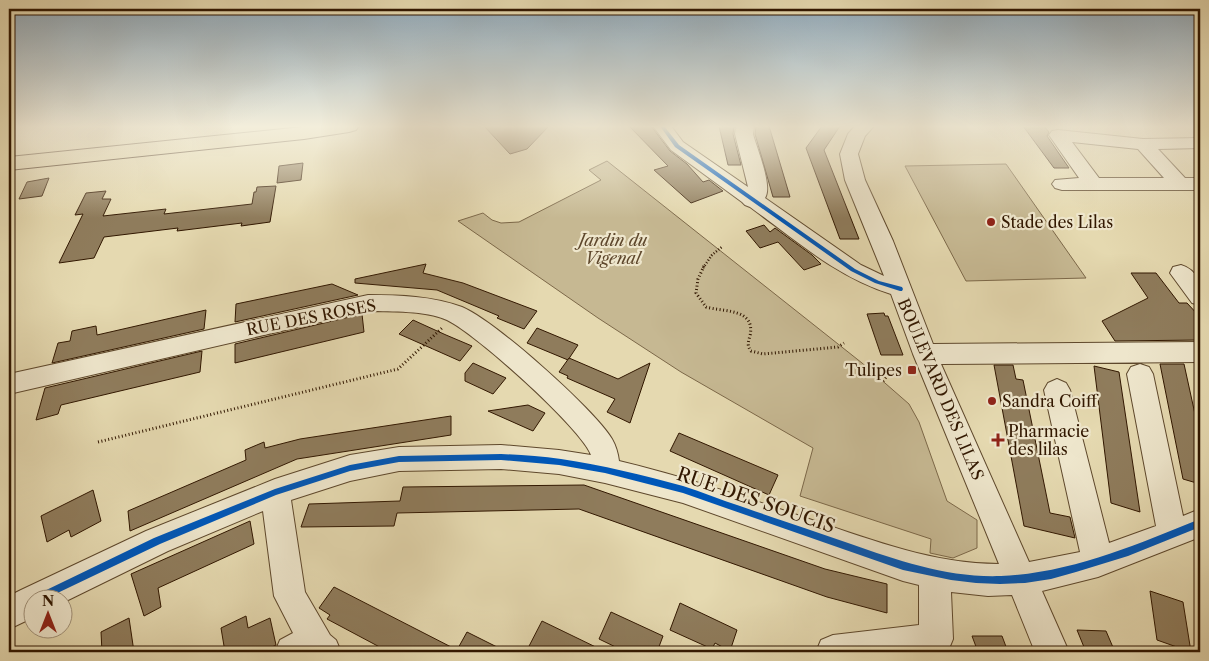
<svg xmlns="http://www.w3.org/2000/svg" width="1209" height="661" viewBox="0 0 1209 661" font-family="'Libre Caslon Text',serif">
	<style>
		.green { fill: #c6b892; stroke: #7c6849 }
		.building { fill: #8f7c5c; stroke: #311700 }
		.lines { fill: none; stroke-linecap: round; stroke-linejoin: round }
		.minor-casing { stroke: #5e482c; stroke-width: 2 }
		.major-casing { stroke: #311700; stroke-width: 2 }
		.path-far1 { stroke: #311700; stroke-width: 2.5; stroke-dasharray: 1 2; stroke-linecap: butt }
		.path { stroke: #311700; stroke-width: 3; stroke-dasharray: 1 2.5; stroke-linecap: butt }
		.minor { fill: #eee6cc; fill-rule: evenodd }
		.major { fill: #e5d9b0; fill-rule: evenodd }
		.cycleway-casing { stroke: #eee6cc; stroke-width: 3 }
		.cycleway { fill: #0057b8; fill-rule: evenodd }
		.poi-dot { fill: #8f2418; stroke: #eee6cc; stroke-width: 2 }
		.labels { text-anchor: middle; dominant-baseline: central; stroke-width: 4.5; stroke-linejoin: round; paint-order: stroke }
		.poi-label { font-size: 16px; fill: #311700; stroke: #eee6cc; text-anchor: start }
		.park-label { font-size: 16px; font-style: italic; fill: #5e472c; stroke: #eee6cc }
		.street-label { font-size: 16px; fill: #311700; stroke: #eee6cc }
		.near-street-label { font-size: 19px; fill: #311700; stroke: #eee6cc }
	</style>
	<rect width="100%" height="100%" fill="#e5d9b0"/>
	<filter id="stains"><feTurbulence type="fractalNoise" baseFrequency=".004" numOctaves="4"/><feColorMatrix values="0 0 0 0 .2 0 0 0 0 .09 0 0 0 0 .02 0 0 0 .5 -.17"/></filter>
	<radialGradient id="worn" r=".72"><stop offset=".6" stop-color="#630" stop-opacity="0"/><stop offset="1" stop-color="#630" stop-opacity=".3"/></radialGradient>
	<g class="green">
		<polygon points="607,161 862,363 909,404 919,422 947,501 977,520 977,548 953,558 930,553 931,539 800,496 813,448 681,372 598,318 458,221 483,213 492,220 501,223 519,222 601,180 589,170"/>
		<polygon points="1006,164 1086,278 966,281 905,166"/>
	</g>
	<g class="building">
		<polygon points="484,126 549,126 527,149 510,154"/>
		<polygon points="629,126 651,126 670,151 687,164 703,182 709,180 723,191 691,203 654,170 668,166"/>
		<polygon points="719,126 734,126 733,134 741,165 728,165"/>
		<polygon points="756,126 769,126 790,197 773,197 755,134"/>
		<polygon points="822,126 840,126 824,150 859,239 840,239 806,148"/>
		<polygon points="1023,126 1044,126 1049,132 1047,136 1069,168 1054,168"/>
		<polygon points="303,163 301,180 277,183 279,166"/>
		<polygon points="49,178 42,196 19,199 27,182"/>
		<polygon points="276,186 270,222 241,226 242,223 177,231 178,228 104,237 94,258 59,263 83,214 75,215 86,193 106,191 102,199 111,199 103,216 166,209 164,214 252,204 254,192 256,192 257,187"/>
		<polygon points="764,225 770,232 775,228 812,255 821,264 804,270 778,242 760,248 746,231"/>
		<polygon points="426,264 423,273 463,283 537,311 524,329 497,318 499,316 437,290 355,283 355,279"/>
		<polygon points="1131,273 1156,273 1179,303 1187,303 1200,317 1200,340 1115,341 1102,321 1148,298"/>
		<polygon points="332,284 358,295 235,322 236,304"/>
		<polygon points="206,310 204,329 52,363 58,343 70,341 72,331 96,326 97,335"/>
		<polygon points="884,313 885,316 888,316 903,355 881,355 867,314"/>
		<polygon points="362,314 364,332 235,363 235,344"/>
		<polygon points="413,320 446,335 472,346 460,361 399,334"/>
		<polygon points="537,328 578,345 568,360 527,343"/>
		<polygon points="202,351 200,372 61,405 58,414 36,420 45,388"/>
		<polygon points="569,358 618,379 650,363 630,423 607,412 615,399 567,378 568,376 559,372"/>
		<polygon points="473,363 506,378 493,394 465,381 465,373"/>
		<polygon points="1160,364 1184,364 1200,437 1200,484 1183,479"/>
		<polygon points="994,365 1013,365 1016,379 1023,380 1050,513 1070,517 1075,538 1024,526"/>
		<polygon points="1094,366 1119,372 1140,512 1111,503"/>
		<polygon points="528,405 545,413 533,431 488,411"/>
		<polygon points="451,416 451,435 297,459 130,531 128,511 246,460 245,450 264,442 265,448 300,439"/>
		<polygon points="679,433 778,475 769,495 670,451"/>
		<polygon points="584,485 825,569 887,584 887,613 827,597 579,509 397,513 394,526 301,527 309,504 400,501 403,487"/>
		<polygon points="93,490 101,521 71,537 69,530 47,542 41,516"/>
		<polygon points="250,521 254,544 158,588 161,607 144,616 131,574"/>
		<polygon points="334,587 457,650 467,632 507,652 389,652 327,619 330,615 319,608"/>
		<polygon points="1150,591 1183,602 1191,652 1157,640"/>
		<polygon points="680,603 737,630 730,651 715,643 712,649 670,630"/>
		<polygon points="611,612 663,636 657,652 626,652 599,639"/>
		<polygon points="246,616 248,628 270,618 276,645 262,652 225,652 221,628"/>
		<polygon points="129,618 134,652 102,652 101,632"/>
		<polygon points="542,621 606,652 526,652"/>
		<polygon points="1077,630 1106,631 1115,652 1086,652"/>
		<polygon points="972,636 1002,636 1008,652 978,652"/>
	</g>
	<g class="lines">
		<defs>
			<g id="minor">
				<path d="M 653,126 L 671,126 L 683,142 L 748,187 L 735,134 L 736,126 L 754,126 L 753,134 C 757,149 773,186 765,198 L 861,265 L 884,276 L 845,180 L 840,154 L 848,134 L 855,126 L 874,126 L 865,136 L 858,154 L 865,180 L 893,241 L 933,344 L 1200,342 L 1200,362 L 941,364 L 1029,562 L 1080,552 L 1044,390 L 1048,383 L 1057,379 L 1066,383 L 1070,390 L 1109,543 L 1156,526 L 1127,374 L 1131,367 L 1140,364 L 1149,367 L 1153,374 L 1183,516 L 1200,509 L 1200,537 L 1098,577 L 1042,591 L 1069,652 L 1035,652 L 1012,595 L 988,596 L 951,592 L 953,639 L 948,651 L 944,652 L 816,652 L 821,640 L 833,635 L 919,625 L 919,585 L 903,581 L 683,503 L 605,483 L 559,474 L 501,469 L 399,471 L 350,481 L 291,500 L 305,592 L 330,635 L 336,640 L 341,652 L 275,652 L 280,640 L 293,633 L 274,596 L 263,511 L 168,551 L 62,603 L 62,598 L 32,598 L 32,618 L 9,629 L 9,596 L 21,590 L 146,531 L 275,479 L 350,455 L 399,447 L 501,445 L 559,450 L 591,455 C 581,428 475,333 447,320 C 424,310 393,312 368,311 L 9,394 L 9,374 L 368,295 C 400,295 432,296 462,307 C 494,320 594,409 612,439 C 616,446 618,453 619,461 C 686,477 750,499 815,521 C 875,541 935,564 999,564 L 913,354 L 891,294 C 838,278 794,239 750,207 L 745,205 L 742,202 L 671,150 Z"/>
				<path d="M 1058,130 L 1143,139 L 1200,138 L 1200,148 L 1158,149 L 1185,178 L 1200,178 L 1200,190 L 1062,190 L 1055,188 L 1052,184 L 1055,180 L 1079,178 L 1049,135 L 1052,131 ZM 1072,142 L 1138,149 L 1164,178 L 1099,178 Z"/>
				<path d="M 1181,265 C 1201,271 1200,288 1200,305 L 1192,303 L 1170,273 L 1173,267 Z"/>
			</g>
			<polygon id="major" points="312,126 359,126 356,130 349,132 304,139 9,170 9,157"/>
		</defs>
		<use href="#minor" class="minor-casing"/>
		<use href="#major" class="major-casing"/>
		<polyline class="path-far1" points="703,268 712,255 723,246"/>
		<g class="path">
			<path d="M 704,266 L 698,279 L 696,293 L 706,307 C 723,312 756,308 750,336 C 748,342 747,346 751,351 L 763,354 L 838,347 L 844,343"/>
			<polyline points="883,381 887,376"/>
			<polyline points="98,442 398,369 442,328"/>
		</g>
		<use href="#minor" class="minor"/>
		<use href="#major" class="major"/>
		<defs>
			<g id="cycleway">
				<polygon points="660,126 664,126 679,145 855,269 879,281 902,287 903,289 902,291 900,291 875,283 851,271 675,147"/>
				<path d="M 501,454 C 521,455 541,456 561,459 C 602,465 643,475 683,486 C 702,492 721,500 740,506 C 777,519 814,531 851,544 C 899,561 949,578 1001,576 C 1071,573 1136,545 1200,519 L 1200,527 L 1128,556 L 1076,572 L 1051,579 L 1025,583 L 1000,584 L 976,583 L 951,580 L 903,570 L 683,493 L 605,473 L 559,465 L 501,460 L 399,462 L 350,471 L 276,495 L 160,544 L 47,598 L 35,598 L 36,595 L 154,538 L 275,489 L 350,465 L 399,456 Z"/>
			</g>
		</defs>
		<use href="#cycleway" class="cycleway-casing"/>
		<use href="#cycleway" class="cycleway"/>
	</g>
	<linearGradient id="sky" x2="0" y2="1"><stop stop-color="#8ea8ba"/><stop offset="0.58" stop-color="#f3eedb"/><stop offset="1" stop-color="#f3eedb" stop-opacity="0"/></linearGradient>
	<rect width="1209" height="218" fill="url(#sky)"/>
	<g class="poi-dot">
		<circle cx="991" cy="222" r="5"/>
		<rect x="907" y="365" width="10" height="10" rx="2.5"/>
		<circle cx="992" cy="401" r="5"/>
		<path d="M995.5 432.5h5v5h5v5h-5v5h-5v-5h-5v-5h5z"/>
	</g>
	<g class="labels">
		<g class="poi-label">
			<text x="1001" y="222">Stade des Lilas</text>
			<text x="902" y="370" text-anchor="end">Tulipes</text>
			<text x="1002" y="401">Sandra Coiff</text>
			<text x="1008" y="431">Pharmacie<tspan x="1008" dy="18">des lilas</tspan></text>
		</g>
		<g class="park-label">
			<text x="613" y="240">Jardin du<tspan x="613" dy="18">Vigenal</tspan></text>
		</g>
		<g class="street-label">
			<text transform="translate(311 317) rotate(-11)">RUE DES ROSES</text>
			<text transform="translate(941 389) rotate(67)">BOULEVARD DES LILAS</text>
		</g>
		<g class="near-street-label">
			<text transform="translate(756 500) rotate(19)">RUE DES SOUCIS</text>
		</g>
	</g>
	<rect width="1209" height="661" fill="none" stroke="#e5d9b0" stroke-width="30"/>
	<rect x="10" y="10" width="1189" height="641" fill="none" stroke="#311700" stroke-width="2.5"/>
	<rect x="15" y="15" width="1179" height="631" fill="none" stroke="#311700"/>
	<g transform="translate(48 614)"><circle r="24" fill="#eee6cc" stroke="#a2937a"/>
	<path d="M0-4L9 19L0 12L-9 19Z" fill="#8f2418"/>
	<text y="-8" font-size="14" font-weight="bold" text-anchor="middle" fill="#311700">N</text>
	</g>
	<rect width="100%" height="100%" filter="url(#stains)"/>
	<rect width="100%" height="100%" fill="url(#worn)"/>
</svg>
